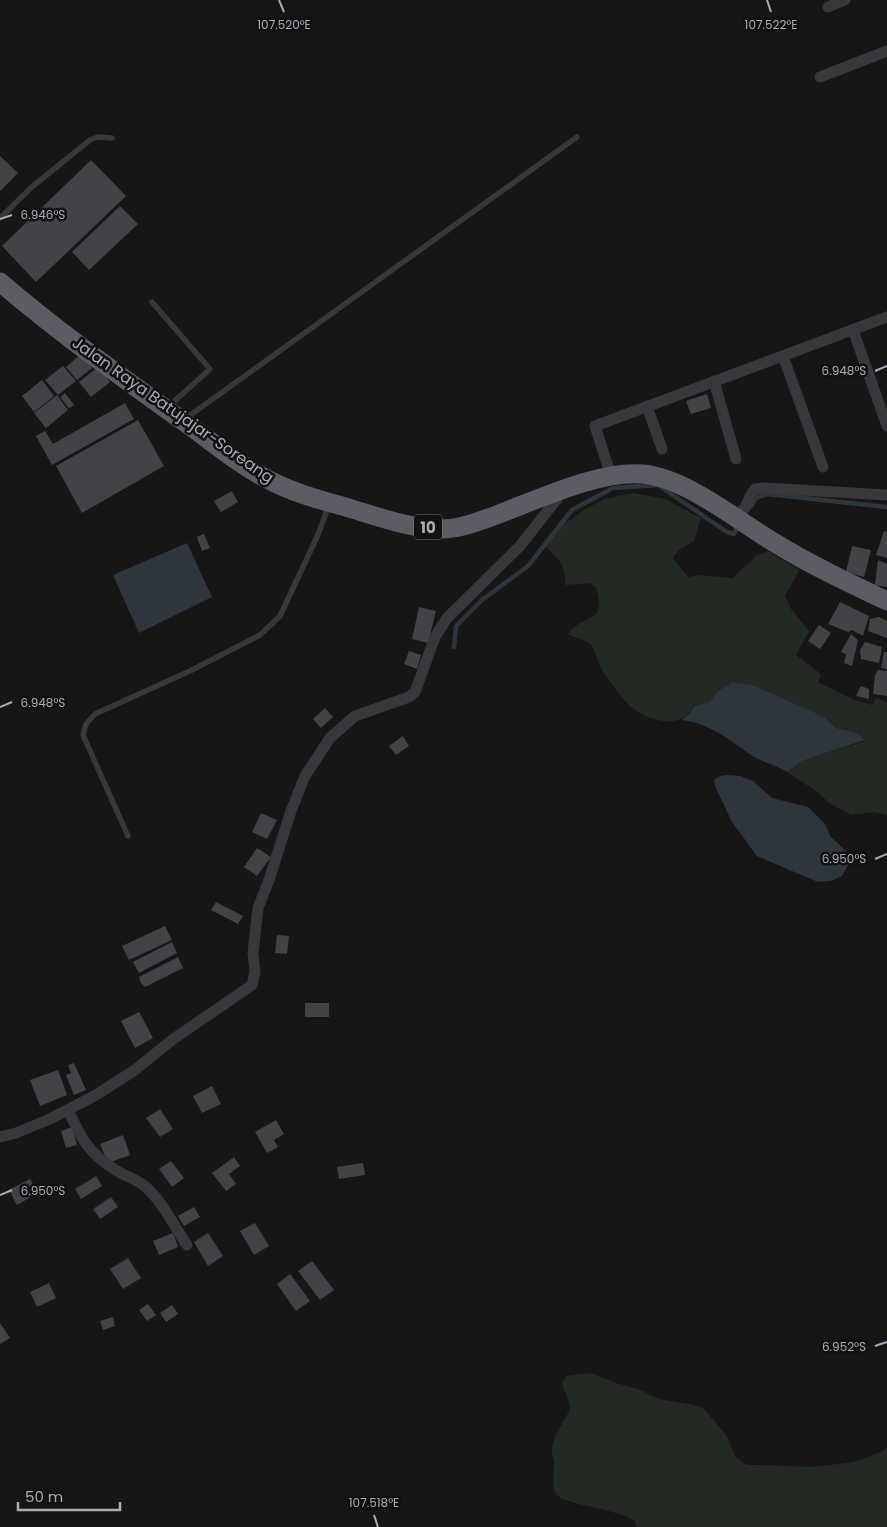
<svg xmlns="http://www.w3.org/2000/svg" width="887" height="1527" viewBox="0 0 887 1527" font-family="Poppins,sans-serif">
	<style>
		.green { fill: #222a23 }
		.water { fill: #2f353c }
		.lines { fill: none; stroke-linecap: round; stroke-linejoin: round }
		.stream { stroke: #2f353c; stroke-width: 4.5 }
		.building { fill: #434347 }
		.service { stroke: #37373c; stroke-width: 5.5 }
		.minor { stroke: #37373c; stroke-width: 11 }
		.trunk { stroke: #5b5c64; stroke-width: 19 }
		.ticks { fill: none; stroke: #a9acb6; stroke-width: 2 }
		.labels { text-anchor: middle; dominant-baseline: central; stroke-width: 5; stroke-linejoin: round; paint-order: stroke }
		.shield { fill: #111112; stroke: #7b7e85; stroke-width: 1 }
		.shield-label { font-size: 15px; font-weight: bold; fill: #a9acb6 }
		.street-label { font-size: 16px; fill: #a9acb6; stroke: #111112 }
		.ticks-label { font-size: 12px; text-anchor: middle; fill: #a9acb6; stroke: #111112; stroke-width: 5; stroke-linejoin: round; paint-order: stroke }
	</style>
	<rect width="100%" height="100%" fill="#161617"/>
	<g class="green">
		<path d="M 633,493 L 665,499 L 701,518 L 694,541 L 678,551 L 673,558 L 688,577 L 699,575 L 733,578 L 756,556 L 768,551 L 799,570 L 785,596 L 791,609 L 809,631 L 796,655 L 821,674 L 818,682 L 855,700 L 872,705 L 876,698 L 887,702 L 887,815 L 875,812 L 851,815 L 829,803 L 819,793 L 787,772 L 802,761 L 865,741 L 855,732 L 836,728 L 824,717 L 807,709 L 753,685 L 732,682 L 718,691 L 709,702 L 694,706 C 687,718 679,722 665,721 C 638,719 625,703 611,682 C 607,677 602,672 600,666 C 597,659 595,651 591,644 L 568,634 C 586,611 606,627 596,587 L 591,583 L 565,585 C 566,566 559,559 546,547 L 556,530 L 585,509 L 605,499 Z"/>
		<path d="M 592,1373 L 616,1383 L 641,1390 L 652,1396 L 664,1400 L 690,1404 L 703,1408 L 726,1435 L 736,1458 L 747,1465 L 761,1465 L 813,1467 L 854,1462 L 881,1452 L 887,1447 L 887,1527 L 636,1527 L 635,1521 C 614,1509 588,1508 565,1500 C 549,1495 554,1476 554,1463 C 554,1458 551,1453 552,1448 C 554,1433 565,1421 571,1407 L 562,1384 L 566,1376 Z"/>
	</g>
	<g class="water">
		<polygon points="187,543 212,597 139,633 113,575"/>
		<path d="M 732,682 L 753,685 L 807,709 L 824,717 L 836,728 L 855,732 L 865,740 L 802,761 L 787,772 C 776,765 762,762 751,755 C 730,740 709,723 682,720 L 690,713 L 694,706 L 709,702 L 718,691 Z"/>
		<polygon points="727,775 740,776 753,781 772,798 808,807 825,824 830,836 848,853 848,865 842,876 831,881 818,882 757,856 732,822 715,786 714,780 720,776"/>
	</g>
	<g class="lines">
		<g class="stream">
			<polyline points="751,506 756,498 767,494 887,507"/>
			<polyline points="454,647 456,626 482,600 528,566 572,510 613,488 658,485 727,532 734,534 736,530"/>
		</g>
	</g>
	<g class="building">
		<polygon points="0,156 18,173 0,191"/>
		<polygon points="91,160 126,196 36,282 2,246"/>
		<polygon points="120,206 138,224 89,270 72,252"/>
		<polygon points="81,354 92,368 77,380 66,367"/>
		<polygon points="63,366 76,381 58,395 45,380"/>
		<polygon points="98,367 110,382 91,397 79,382"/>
		<polygon points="42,380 54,396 34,412 22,396"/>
		<polygon points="65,393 74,405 69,408 60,397"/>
		<polygon points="707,394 711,408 691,414 686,401"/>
		<polygon points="57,395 68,410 46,428 34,413"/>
		<polygon points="125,403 134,419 52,465 36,436 45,431 53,444"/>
		<polygon points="138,420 164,466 82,513 56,466"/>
		<polygon points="232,491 238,502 221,512 214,501"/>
		<polygon points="884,531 887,532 887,558 876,555"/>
		<polygon points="204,534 210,548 202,551 197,537"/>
		<polygon points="852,546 871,550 864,577 846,572"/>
		<polygon points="878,560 887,564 887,587 875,585"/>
		<polygon points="840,602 869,616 863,636 852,630 848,632 828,624"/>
		<polygon points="419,607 436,611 428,643 412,639"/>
		<polygon points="879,617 887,621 887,638 868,631 870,619"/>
		<polygon points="819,625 831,633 820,649 808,641"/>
		<polygon points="851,634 858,640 852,666 844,663 846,654 841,652"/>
		<polygon points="865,642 882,647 879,663 861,659 860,650"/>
		<polygon points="409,651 421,655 417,669 404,664"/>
		<polygon points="884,652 887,652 887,669 881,668"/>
		<polygon points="878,670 887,671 887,696 873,694 875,675"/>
		<polygon points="861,686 869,689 869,699 856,696"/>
		<polygon points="325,708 333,717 321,728 313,719"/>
		<polygon points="403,736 409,746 396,755 389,746"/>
		<polygon points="261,813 277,820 267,839 252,832"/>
		<polygon points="257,848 271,857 257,876 244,867"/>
		<polygon points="216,902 243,916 238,924 211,910"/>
		<polygon points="165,926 172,940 129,960 122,946"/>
		<polygon points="277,935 289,936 287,954 275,953"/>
		<polygon points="172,942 177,953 139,973 133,962"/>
		<polygon points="178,957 183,968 145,987 141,983 139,977"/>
		<rect x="305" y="1003" width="24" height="14"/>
		<polygon points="139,1012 153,1038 135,1048 121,1021"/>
		<polygon points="74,1063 86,1090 74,1095 66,1075 71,1073 68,1065"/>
		<polygon points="58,1070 67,1095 40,1106 30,1080"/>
		<polygon points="212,1086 221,1104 202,1113 193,1096"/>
		<polygon points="160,1109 173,1129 160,1137 146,1118"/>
		<polygon points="276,1120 284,1134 274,1140 278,1147 267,1153 255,1132"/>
		<polygon points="72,1127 77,1145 66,1148 61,1131"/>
		<polygon points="123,1135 130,1155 108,1163 100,1144"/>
		<polygon points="234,1157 240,1166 229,1174 236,1184 226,1191 212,1173"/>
		<polygon points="171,1161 184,1178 172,1187 159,1169"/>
		<polygon points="363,1163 365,1175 339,1179 337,1167"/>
		<polygon points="96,1176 102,1186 81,1199 75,1189"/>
		<polygon points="30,1179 38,1193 17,1205 9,1190"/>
		<polygon points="111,1197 118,1207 100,1219 93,1209"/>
		<polygon points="194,1207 200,1217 184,1226 178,1216"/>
		<polygon points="255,1223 269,1246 254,1255 240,1231"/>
		<polygon points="173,1233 178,1247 159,1255 153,1241"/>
		<polygon points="208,1233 223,1256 208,1266 194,1242"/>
		<polygon points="128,1258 141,1278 123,1289 110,1269"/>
		<polygon points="312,1261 334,1290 320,1300 298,1271"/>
		<polygon points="290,1274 310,1301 296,1311 277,1284"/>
		<polygon points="49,1283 56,1298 37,1307 30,1292"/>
		<polygon points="148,1304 156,1315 147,1321 139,1310"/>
		<polygon points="172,1305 178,1314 166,1322 160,1313"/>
		<polygon points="113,1317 115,1326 103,1330 100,1321"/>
		<polygon points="0,1323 10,1338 0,1344"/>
	</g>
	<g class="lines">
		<g class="service">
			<polyline points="0,218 33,186 90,140 98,137 112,138"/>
			<polyline points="152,302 210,369 168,407"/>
			<polyline points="185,419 577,137"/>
			<polyline points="128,836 83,735 86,724 95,714 190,671 260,635 280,616 317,537 329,505"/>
		</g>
		<g class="minor">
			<polyline points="828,7 845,0"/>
			<polyline points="820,77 887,51"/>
			<polyline points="853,330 887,426"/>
			<polyline points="783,356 823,467"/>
			<polyline points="714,381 736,459"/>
			<polyline points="647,406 662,449"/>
			<polyline points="611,476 595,426 887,317"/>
			<polyline points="734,517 745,508 750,496 755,489 765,488 887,495"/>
			<path d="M 68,1110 C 81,1138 89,1154 117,1171 C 127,1177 139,1180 147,1188 C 164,1204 174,1226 187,1245"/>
			<polyline points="0,1137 16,1133 50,1119 96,1095 135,1070 172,1040 252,985 255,972 253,953 258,908 269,880 291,811 305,776 330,738 355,716 409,697 415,692 435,637 447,618 520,546 564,490"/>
		</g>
		<path class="trunk" d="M 0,282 C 57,331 119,375 180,419 C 208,438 241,467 271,481 C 296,494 325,501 352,509 C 378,517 413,529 440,529 C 460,529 481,521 499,514 C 539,499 600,470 643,474 C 686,478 738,521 775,543 C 811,565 849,583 887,601"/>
	</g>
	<path class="ticks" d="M 279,0 L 284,12M 767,0 L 771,12M 0,219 L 12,215M 875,371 L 887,366M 0,707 L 12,702M 875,859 L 887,854M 0,1195 L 12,1190M 875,1346 L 887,1342M 374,1515 L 378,1527"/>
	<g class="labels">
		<rect class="shield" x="414" y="514.5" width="28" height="25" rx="4"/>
		<g class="shield-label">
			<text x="428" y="527">10</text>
		</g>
		<g class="street-label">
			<text transform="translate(173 410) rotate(35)">Jalan Raya Batujajar-Soreang</text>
		</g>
	</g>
	<g class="ticks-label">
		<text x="771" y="29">107.522°E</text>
		<text x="284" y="29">107.520°E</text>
		<text x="43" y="219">6.946°S</text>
		<text x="844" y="375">6.948°S</text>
		<text x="43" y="707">6.948°S</text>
		<text x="844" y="863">6.950°S</text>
		<text x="43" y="1195">6.950°S</text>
		<text x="844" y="1351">6.952°S</text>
		<text x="374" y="1507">107.518°E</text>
	</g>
	<path d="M18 1502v8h102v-8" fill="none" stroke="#a9acb6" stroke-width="2.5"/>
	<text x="25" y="1502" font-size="15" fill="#a9acb6" stroke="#111112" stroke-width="4" paint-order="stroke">50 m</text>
</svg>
